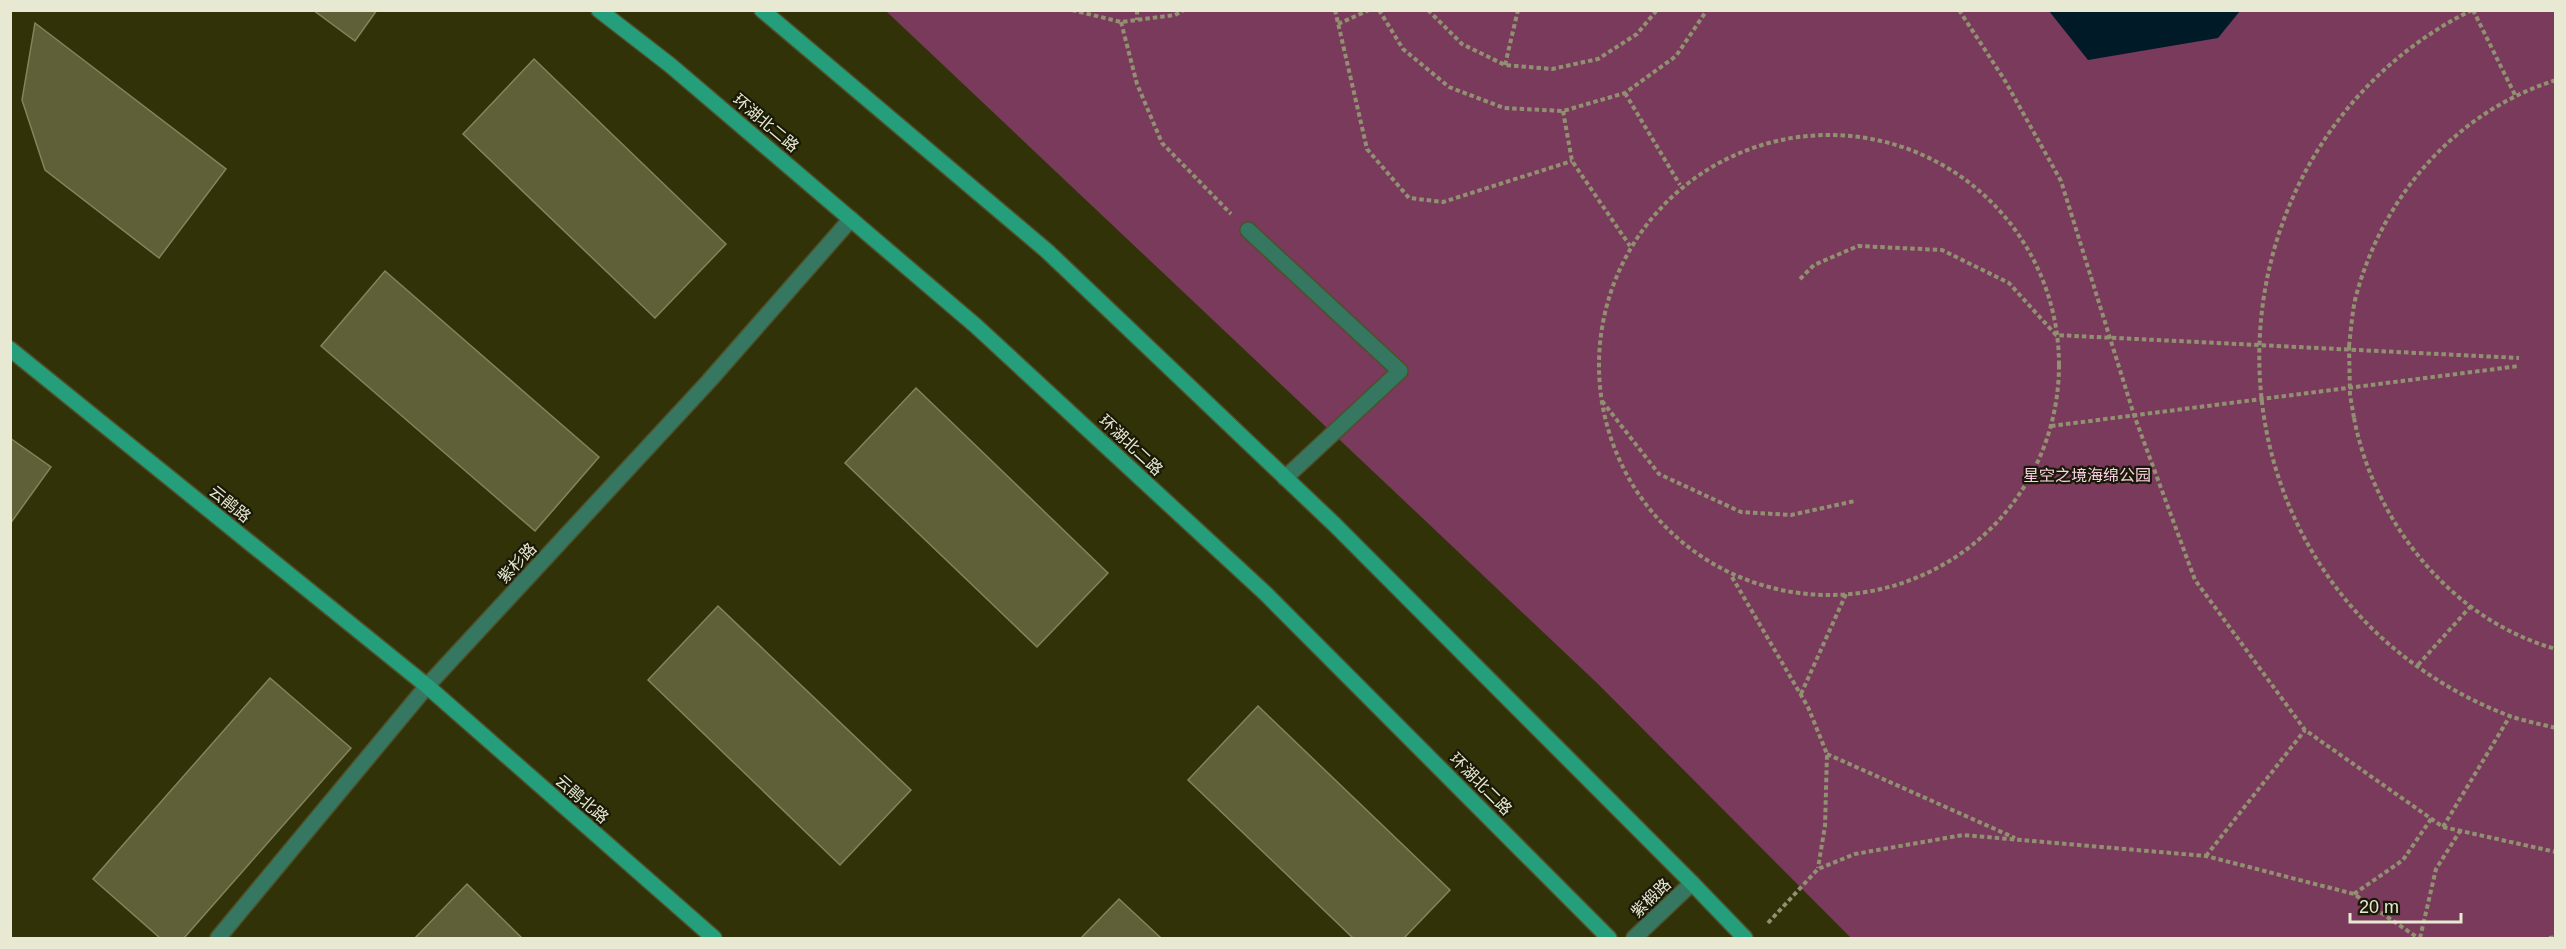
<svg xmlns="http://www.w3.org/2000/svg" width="2566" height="949" viewBox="0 0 2566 949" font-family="Helvetica,'Noto Sans SC',sans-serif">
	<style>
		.green { fill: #793a5b }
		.water { fill: #001b27 }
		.building { fill: #5f6037; stroke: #84845b; stroke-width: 1.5 }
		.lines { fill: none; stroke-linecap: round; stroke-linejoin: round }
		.lane-casing { stroke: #4f4f28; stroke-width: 18 }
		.street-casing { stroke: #4f4f28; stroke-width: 18 }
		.secondary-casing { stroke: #4f4f28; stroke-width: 18 }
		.path { stroke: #919171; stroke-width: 4; stroke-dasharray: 4.5 3; stroke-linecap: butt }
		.lane { stroke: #357761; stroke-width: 15 }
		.street { stroke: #357761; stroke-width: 15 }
		.secondary { stroke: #259e7c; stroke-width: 15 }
		.path-bridge { stroke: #919171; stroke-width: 4; stroke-dasharray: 4.5 3; stroke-linecap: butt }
		.labels { text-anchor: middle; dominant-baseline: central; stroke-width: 4.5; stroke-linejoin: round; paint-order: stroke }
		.street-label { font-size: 16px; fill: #e8e9d2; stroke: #191908 }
		.park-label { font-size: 16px; fill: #fcd0e4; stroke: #191908 }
	</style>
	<rect width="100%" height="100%" fill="#323208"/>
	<polygon class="green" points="886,11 2555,11 2555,938 1851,938 1598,684"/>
	<polygon class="water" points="2049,11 2240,11 2218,38 2088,60"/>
	<g class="building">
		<polygon points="313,10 377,10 355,41"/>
		<polygon points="35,23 226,169 159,258 45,170 22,100"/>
		<polygon points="534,59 726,244 655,318 463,134"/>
		<polygon points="385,271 599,457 535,531 321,346"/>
		<polygon points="916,388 1108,573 1037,647 845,463"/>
		<polygon points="10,438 51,467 10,524"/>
		<polygon points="718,606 911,790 840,865 648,680"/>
		<polygon points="270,678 351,748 184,938 160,938 93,879"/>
		<polygon points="1258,706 1450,890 1404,938 1353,938 1188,780"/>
		<polygon points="467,884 522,938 415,938"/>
		<polygon points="1119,899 1161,938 1081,938"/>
	</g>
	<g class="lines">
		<defs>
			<polyline id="lane" points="1248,230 1400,371 1285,478"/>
			<g id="street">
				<polyline points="218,938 427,686 709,381 851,219"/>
				<polyline points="1634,938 1692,883"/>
			</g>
			<g id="secondary">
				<polyline points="599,10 670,65 976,326 1266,594 1609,938"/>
				<polyline points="762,10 1047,251 1335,525 1692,883 1745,938"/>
				<polyline points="10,349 427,686 714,938"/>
			</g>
		</defs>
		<use href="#lane" class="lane-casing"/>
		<use href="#street" class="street-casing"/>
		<use href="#secondary" class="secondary-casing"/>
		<g class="path">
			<polyline points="1072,10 1121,22 1175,15 1184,10"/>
			<polyline points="1137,10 1137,20"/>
			<polyline points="1335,10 1367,149 1409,198 1443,202 1572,161"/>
			<polyline points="1379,10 1403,49 1449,87 1504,108 1563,111 1625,93 1676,56 1707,10"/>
			<polyline points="1428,10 1462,44 1505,65 1552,69 1598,59 1637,34 1657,10"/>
			<polyline points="1959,10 2004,79 2061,181 2134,415 2195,580 2305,730 2443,827 2556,852"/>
			<path d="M 2472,10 C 2245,122 2188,426 2358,614 C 2398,658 2453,695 2510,716 C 2524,721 2540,724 2556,728"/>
			<polyline points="2473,10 2516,97"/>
			<polyline points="1121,22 1137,84 1162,143 1231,214"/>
			<polyline points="1338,24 1369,10"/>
			<polyline points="1505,65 1518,10"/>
			<polyline points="1625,93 1680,185"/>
			<polyline points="1563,111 1572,161 1630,246"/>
			<circle cx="1829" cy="365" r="230"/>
			<polyline points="1800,279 1814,265 1858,246 1942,250 2009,283 2056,335 2519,358"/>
			<path d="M 2349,346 C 2351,330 2352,312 2356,296 C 2383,196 2455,112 2556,80"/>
			<polyline points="1602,401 1659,474 1741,512 1791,515 1855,501"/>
			<path d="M 2354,418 C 2374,522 2451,620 2556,649"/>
			<polyline points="2051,426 2519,366"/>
			<polyline points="1732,577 1808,707 1827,754 1825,826 1818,868"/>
			<polyline points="2418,665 2471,606"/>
			<polyline points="1801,694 1846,594"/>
			<polyline points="1827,754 2015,838"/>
			<polyline points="2443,827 2510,716"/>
			<polyline points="2206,856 2305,730"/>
			<polyline points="2354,894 2403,860 2431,819"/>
			<polyline points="1768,923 1818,869 1855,854 1963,835 2206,856 2354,894 2418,938"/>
			<polyline points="2420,938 2436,869 2460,831"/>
			<polyline points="2549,938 2556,937"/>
		</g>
		<use href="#lane" class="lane"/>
		<use href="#street" class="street"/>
		<use href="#secondary" class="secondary"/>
		<polyline class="path-bridge" points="2349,346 2350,395 2354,418"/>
	</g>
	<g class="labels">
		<g class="street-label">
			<text transform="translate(766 123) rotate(40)">环湖北二路</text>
			<text transform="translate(1131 445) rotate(43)">环湖北二路</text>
			<text transform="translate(230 504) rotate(39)">云鹃路</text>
			<text transform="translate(517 563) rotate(-47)">紫杉路</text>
			<text transform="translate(1481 784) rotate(45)">环湖北二路</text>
			<text transform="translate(582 799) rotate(41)">云鹃北路</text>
			<text transform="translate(1651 898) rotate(-44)">紫椴路</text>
		</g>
		<g class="park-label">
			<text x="2087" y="475">星空之境海绵公园</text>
		</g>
	</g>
	<rect width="2566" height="949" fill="none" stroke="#e8e9d2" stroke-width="24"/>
	<path d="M2350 913v9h111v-9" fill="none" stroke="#e8e9d2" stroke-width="3"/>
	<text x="2359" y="913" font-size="18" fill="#e8e9d2" stroke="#191908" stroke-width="4.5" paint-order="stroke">20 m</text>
</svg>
